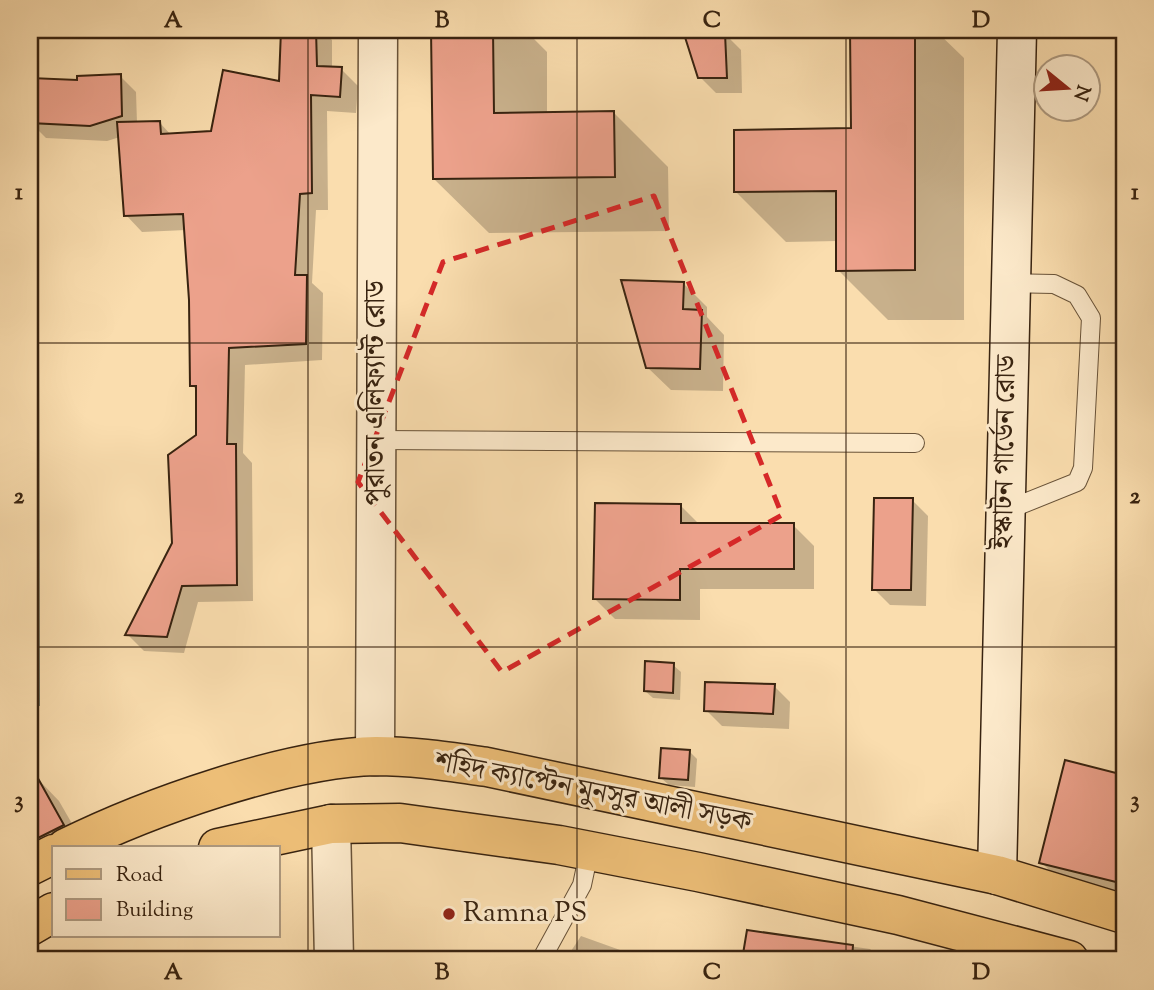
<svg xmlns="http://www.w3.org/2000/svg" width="1154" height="990" viewBox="0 0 1154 990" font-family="'Sorts Mill Goudy','Noto Serif Bengali',serif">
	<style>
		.water { fill: #9fbca7; stroke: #767f6b; stroke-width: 2 }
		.shadow { fill: #0003 }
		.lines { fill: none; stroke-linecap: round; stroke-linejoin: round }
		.shore { stroke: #6c705c; stroke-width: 2 }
		.building { fill: #eca18b; stroke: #382310; stroke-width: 2 }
		.service-casing { stroke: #685238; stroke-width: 20 }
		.tertiary-casing { stroke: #685238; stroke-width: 41 }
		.secondary-casing { stroke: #382310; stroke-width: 41 }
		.primary-casing { stroke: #382310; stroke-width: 41 }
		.service { stroke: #fce9ca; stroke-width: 18 }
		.tertiary { stroke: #fce9ca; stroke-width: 38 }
		.secondary { stroke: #fce9ca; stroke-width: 38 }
		.primary { stroke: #edbe77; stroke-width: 38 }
		.marked { fill: none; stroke: #d62828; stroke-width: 5; stroke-dasharray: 14 9; stroke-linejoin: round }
		.grid { fill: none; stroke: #382310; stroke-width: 2; stroke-opacity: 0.55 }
		.poi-dot { fill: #8f2418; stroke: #fce9ca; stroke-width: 2.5 }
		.labels { text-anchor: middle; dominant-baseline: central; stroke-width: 6; stroke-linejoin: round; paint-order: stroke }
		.street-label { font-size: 28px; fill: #382310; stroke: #fce9ca }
		.poi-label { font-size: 28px; fill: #382310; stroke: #fce9ca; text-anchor: start }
		.neatline { fill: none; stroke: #382310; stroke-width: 2.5 }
		.grid-label { font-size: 23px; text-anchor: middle; font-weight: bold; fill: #382310 }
	</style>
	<rect width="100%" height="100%" fill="#faddae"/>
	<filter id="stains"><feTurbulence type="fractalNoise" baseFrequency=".00286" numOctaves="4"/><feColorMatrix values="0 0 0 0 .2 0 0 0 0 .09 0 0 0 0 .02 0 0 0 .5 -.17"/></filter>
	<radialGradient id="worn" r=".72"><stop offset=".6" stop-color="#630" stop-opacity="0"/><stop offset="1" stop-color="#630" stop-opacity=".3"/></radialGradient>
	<polygon class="water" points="30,336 38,337 39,705 30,706"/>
	<g class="shadow">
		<polygon points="282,30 322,30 332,40 332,68 341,69 358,86 356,113 327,111 328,210 316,210 312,283 323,293 322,360 245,365 243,453 252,463 253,601 198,602 184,653 144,651 127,634 174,543 197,436 197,391 192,385 191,300 186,230 142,232 126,215 120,137 107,141 46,138 30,122 79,82 120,76 136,92 137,123 160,123 172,136 213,133 280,83"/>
		<polygon points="433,30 525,30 547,52 547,114 614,113 668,167 669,231 489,233 434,179"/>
		<polygon points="851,30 935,30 964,58 964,320 888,320 838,270 838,241 786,242 736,192 852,130"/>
		<polygon points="725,34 741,50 742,93 716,93 700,77"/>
		<polygon points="684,284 707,307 707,317 724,335 723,391 671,390 647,367"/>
		<polygon points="912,500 928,516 926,606 890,605 874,589"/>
		<polygon points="681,506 700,525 793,525 814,546 814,589 700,589 700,620 615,619 594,598"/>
		<polygon points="673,665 681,672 680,700 653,698 645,691"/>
		<polygon points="774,686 790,702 789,729 722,726 706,710"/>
		<polygon points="690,752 697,759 695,787 669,785 661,778"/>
		<polygon points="1066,762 1124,776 1124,906 1071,892 1041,862"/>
		<polygon points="36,777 59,801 86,848 30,885 30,781"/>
		<polygon points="749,932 870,949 882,960 744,960"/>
		<polygon points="581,936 648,960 565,960"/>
		<polygon points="78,953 85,960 65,960"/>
	</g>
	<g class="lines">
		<polyline class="shore" points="30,344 30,699"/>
	</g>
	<g class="building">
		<polygon points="281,30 316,30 317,66 342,67 340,97 311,95 312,193 300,194 295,275 307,275 306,344 229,348 227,444 236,444 237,585 182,586 167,637 125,635 172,543 168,455 196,435 196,386 190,386 189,300 183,214 124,216 117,122 160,121 161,134 211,131 223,70 279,81"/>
		<polygon points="431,30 493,30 494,113 614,111 615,177 433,179"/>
		<polygon points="850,30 915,30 915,270 836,271 836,191 734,192 734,130 851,128"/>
		<polygon points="725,33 727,78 698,78 684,34"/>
		<polygon points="121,74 122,116 90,126 30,123 31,78 77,80 77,76"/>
		<polygon points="621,280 684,282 683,309 702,310 700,369 646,368"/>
		<polygon points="874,498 913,498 911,590 872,590"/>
		<polygon points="595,503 681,504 681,523 794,523 794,569 680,569 680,600 593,599"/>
		<polygon points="645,661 674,663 673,693 644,691"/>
		<polygon points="705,682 775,684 773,714 704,711"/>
		<polygon points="661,748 690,750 688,780 659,778"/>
		<polygon points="1065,760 1124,775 1124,884 1039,863"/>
		<polygon points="30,764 64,825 30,842"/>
		<polygon points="747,930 853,945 852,960 742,960"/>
	</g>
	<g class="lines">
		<defs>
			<g id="service">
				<polyline points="377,440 915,443"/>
				<polyline points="1005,511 1077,482 1083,468 1091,318 1077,295 1054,284 1010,283"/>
				<polyline points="541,960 582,885 589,852"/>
			</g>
			<g id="tertiary">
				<polyline points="375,756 378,30"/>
				<polyline points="331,824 334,960"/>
			</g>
			<polyline id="secondary" points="997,875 1017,30"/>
			<g id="primary">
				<path d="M 66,848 C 147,808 286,758 376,756 C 413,756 451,762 487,767 L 997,875 L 1124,914"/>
				<polyline points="218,848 331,824 400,823 559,845 698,872 898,915 1069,960"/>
				<polyline points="30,866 54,854"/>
				<polyline points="30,926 54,912"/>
			</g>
		</defs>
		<use href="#service" class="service-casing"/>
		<use href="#tertiary" class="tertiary-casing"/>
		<use href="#secondary" class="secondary-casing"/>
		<use href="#primary" class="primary-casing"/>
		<use href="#service" class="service"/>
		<use href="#tertiary" class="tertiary"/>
		<use href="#secondary" class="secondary"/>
		<use href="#primary" class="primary"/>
	</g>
	<path class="marked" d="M 654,196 L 782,515 L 502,672 L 358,482 L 443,262 Z"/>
	<path class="grid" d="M 308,30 L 308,960M 577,30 L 577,960M 846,30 L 846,960M 30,343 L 1124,343M 30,647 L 1124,647"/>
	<circle class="poi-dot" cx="449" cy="914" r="7"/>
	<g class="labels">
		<g class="street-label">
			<text transform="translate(377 393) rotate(-90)">পুরাতন এলিফ্যান্ট রোড</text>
			<text transform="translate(1006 452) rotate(-89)">ইস্কাটন গার্ডেন রোড</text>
			<text transform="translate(593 793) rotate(11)">শহিদ ক্যাপ্টেন মুনসুর আলী সড়ক</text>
		</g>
		<g class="poi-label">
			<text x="463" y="914">Ramna PS</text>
		</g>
	</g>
	<rect width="1154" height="990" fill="none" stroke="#faddae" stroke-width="77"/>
	<rect x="52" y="846" width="228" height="91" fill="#fce9ca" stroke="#ae9a80" stroke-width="2"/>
	<rect x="66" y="869" width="35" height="10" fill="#edbe77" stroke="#ae9a80" stroke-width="2"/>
	<text x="116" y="881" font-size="21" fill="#382310">Road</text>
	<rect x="66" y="899" width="35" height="21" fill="#eca18b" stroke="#ae9a80" stroke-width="2"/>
	<text x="116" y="916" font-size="21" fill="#382310">Building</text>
	<g transform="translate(1067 88) rotate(108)"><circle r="33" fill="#fce9ca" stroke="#ae9a80" stroke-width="2"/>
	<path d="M0-5L12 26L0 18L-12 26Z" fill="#8f2418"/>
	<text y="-10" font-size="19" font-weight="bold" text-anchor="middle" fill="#382310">N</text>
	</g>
	<rect x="38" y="38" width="1078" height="913" class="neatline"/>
	<g class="grid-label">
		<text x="173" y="27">A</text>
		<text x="442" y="27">B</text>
		<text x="712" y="27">C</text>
		<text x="981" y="27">D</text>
		<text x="19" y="199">1</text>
		<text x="1135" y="199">1</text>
		<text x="19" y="503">2</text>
		<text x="1135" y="503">2</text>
		<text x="19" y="807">3</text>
		<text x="1135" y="807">3</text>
		<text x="173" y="979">A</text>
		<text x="442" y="979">B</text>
		<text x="712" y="979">C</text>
		<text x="981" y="979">D</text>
	</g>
	<rect width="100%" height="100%" filter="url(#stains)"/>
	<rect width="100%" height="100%" fill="url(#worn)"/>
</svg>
